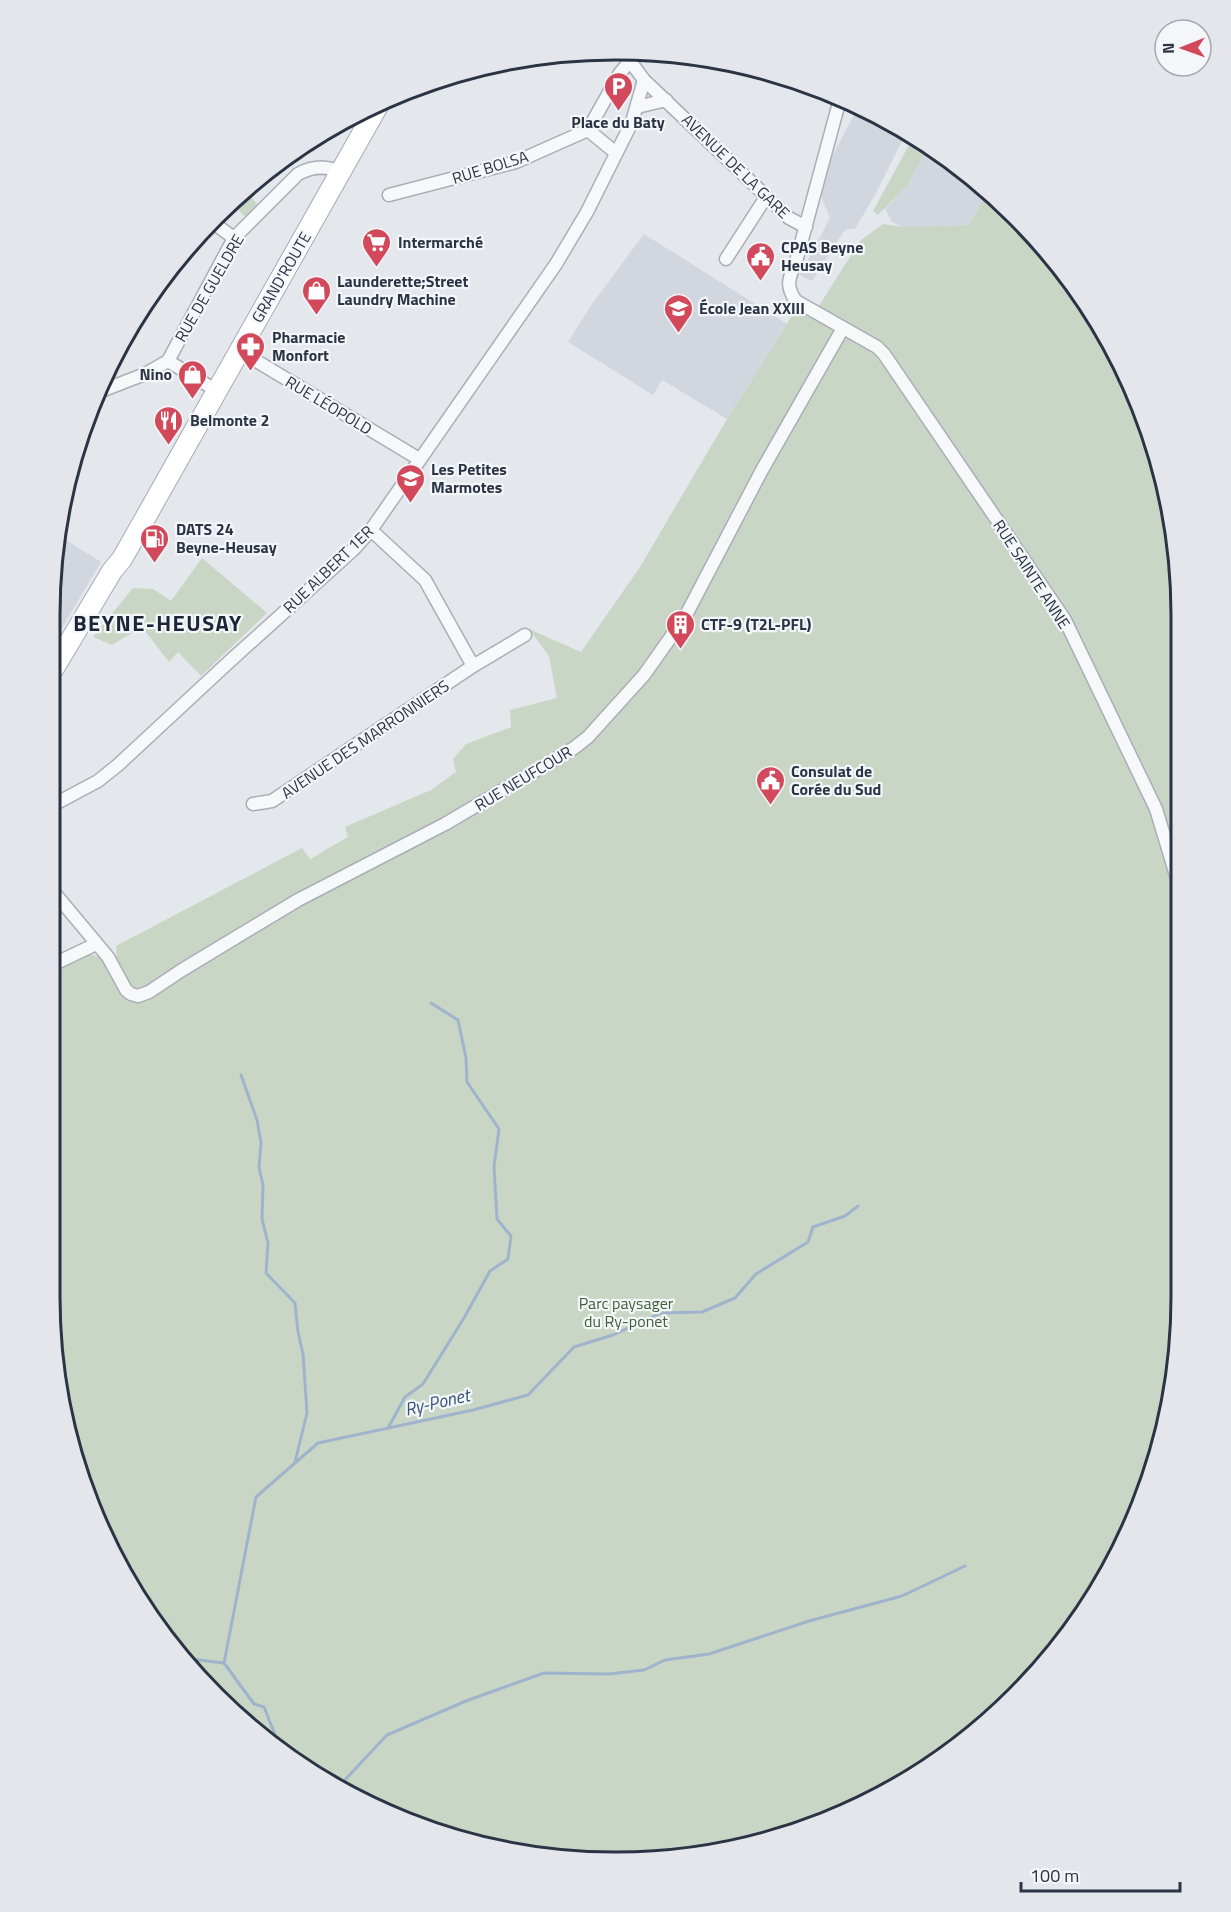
<svg xmlns="http://www.w3.org/2000/svg" width="1231" height="1912" viewBox="0 0 1231 1912" font-family="'Titillium Web',sans-serif">
	<style>
		.built { fill: #d2d6de }
		.green { fill: #c9d6c5 }
		.lines { fill: none; stroke-linecap: round; stroke-linejoin: round }
		.stream { stroke: #9fb4cc; stroke-width: 3 }
		.street-casing { stroke: #a9aeb7; stroke-width: 15 }
		.primary-casing { stroke: #a3abb8; stroke-width: 22 }
		.street { stroke: #f7f8fa; stroke-width: 12 }
		.primary { stroke: #fff; stroke-width: 20 }
		.labels { text-anchor: middle; dominant-baseline: central; stroke-width: 4.5; stroke-linejoin: round; paint-order: stroke }
		.poi-label { font-size: 16px; font-weight: bold; fill: #2b3445; stroke: #f4f6f9; text-anchor: start }
		.street-label { font-size: 16px; fill: #2b3445; stroke: #f4f6f9 }
		.park-label { font-size: 16px; fill: #3f6138; stroke: #f4f6f9 }
		.water-label { font-size: 18px; font-style: italic; fill: #34527a; stroke: #f4f6f9 }
		.district-label { font-size: 22px; font-weight: bold; letter-spacing: 1.5px; fill: #1d2536; stroke: #f4f6f9 }
		.rim { fill: none; stroke: #2b3445; stroke-width: 3 }
	</style>
	<rect width="100%" height="100%" fill="#e4e7ec"/>
	<g class="built">
		<polygon points="858,107 898,125 907,131 876,193 855,229 847,229 844,231 812,281 800,275 830,218 821,196 832,157"/>
		<polygon points="928,146 989,190 969,225 902,227 892,222 885,209 907,186"/>
		<polygon points="644,234 787,324 727,419 662,380 653,395 568,342 592,304"/>
		<polygon points="56,534 101,562 54,641 54,541"/>
	</g>
	<g class="green">
		<polygon points="914,136 928,146 907,186 878,215 873,211"/>
		<polygon points="989,190 1064,271 1123,365 1162,469 1180,579 1177,1370 1138,1513 1041,1669 930,1767 762,1843 579,1861 433,1832 271,1745 145,1611 79,1478 50,1296 52,972 90,954 104,959 116,978 124,972 117,961 116,946 302,848 310,859 348,837 345,827 431,790 456,772 453,759 466,744 511,727 510,710 557,698 549,656 529,629 581,652 640,567 727,419 787,324 796,306 815,312 860,241 883,224 902,227 969,225"/>
		<polygon points="245,191 261,208 248,220 232,203"/>
		<polygon points="202,558 267,613 201,676 178,652 169,662 142,627 112,645 93,637 133,588 153,589 171,601"/>
	</g>
	<g class="lines">
		<g class="stream">
			<polyline points="241,1075 257,1120 261,1143 259,1167 263,1185 262,1219 268,1243 266,1273 295,1303 298,1332 303,1354 307,1413 295,1462"/>
			<polyline points="388,1428 405,1397 423,1384 464,1318 490,1271 508,1259 511,1236 497,1219 494,1167 499,1129 467,1082 466,1058 458,1020 431,1003"/>
			<polyline points="190,1659 224,1663"/>
			<polyline points="282,1752 264,1707 254,1704 224,1663 256,1497 318,1443 473,1410 528,1395 574,1347 613,1335 661,1313 702,1312 735,1298 756,1274 808,1242 813,1227 845,1216 858,1206"/>
			<polyline points="342,1783 387,1735 466,1701 544,1673 609,1674 644,1670 665,1660 709,1654 809,1621 902,1596 965,1566"/>
		</g>
		<defs>
			<g id="street">
				<polyline points="628,52 630,61 644,80 789,218 806,227"/>
				<path d="M 840,99 L 797,258 C 790,277 784,284 796,301 L 877,347 L 884,354 L 1065,620 L 1156,809 L 1179,885"/>
				<polyline points="637,107 666,100"/>
				<polyline points="616,153 588,130 620,73 630,61"/>
				<polyline points="389,195 516,162 588,130"/>
				<polyline points="212,222 234,238"/>
				<polyline points="726,259 766,197"/>
				<polyline points="240,351 419,459"/>
				<path d="M 168,361 L 234,238 L 298,174 C 313,166 327,165 341,173"/>
				<polyline points="96,393 145,374 168,361 217,391"/>
				<polyline points="371,530 425,580 473,666"/>
				<polyline points="253,804 272,801 473,666 525,635"/>
				<polyline points="53,805 98,781 118,765 230,661 354,549 371,530 556,264 587,212 632,122 644,80"/>
				<polyline points="52,890 108,957 126,990 131,994 138,996 149,992 182,970 298,900 445,824 574,748 588,737 644,675 685,617 762,470 843,328"/>
				<polyline points="52,965 96,944"/>
			</g>
			<polyline id="primary" points="54,668 112,571 122,559 380,102"/>
		</defs>
		<use href="#street" class="street-casing"/>
		<use href="#primary" class="primary-casing"/>
		<use href="#street" class="street"/>
		<use href="#primary" class="primary"/>
	</g>
	<defs>
		<symbol id="parking-pin" viewBox="-11 -11 22 30"><path d="M0 17L-7.5 6A9.5 9.5 0 1 1 7.5 6Z" fill="#d1495b" stroke="#f4f6f9"/><path d="M-3.5-5.5H1a3.5 3.5 0 0 1 0 7H-1V5.5H-3.5ZM-1-3.4V-.6H.8a1.4 1.4 0 0 0 0-2.8Z" fill="#fff"/></symbol>
		<symbol id="supermarket-pin" viewBox="-11 -11 22 30"><path d="M0 17L-7.5 6A9.5 9.5 0 1 1 7.5 6Z" fill="#d1495b" stroke="#f4f6f9"/><path d="M-6-5.5h2.5l.6 2H6L4.5 2H-2.5L-4.4-4H-6ZM-1.5 3.2a1.3 1.3 0 1 0 .1 0ZM3 3.2a1.3 1.3 0 1 0 .1 0Z" fill="#fff"/></symbol>
		<symbol id="civic-pin" viewBox="-11 -11 22 30"><path d="M0 17L-7.5 6A9.5 9.5 0 1 1 7.5 6Z" fill="#d1495b" stroke="#f4f6f9"/><path d="M-.6-6.5H3V-4.5H.6V-3L4-1V1h2V6H-6V1h2V-1L-.6-3ZM-1.2 2.5V6h2.4V2.5Z" fill="#fff"/></symbol>
		<symbol id="shop-pin" viewBox="-11 -11 22 30"><path d="M0 17L-7.5 6A9.5 9.5 0 1 1 7.5 6Z" fill="#d1495b" stroke="#f4f6f9"/><path d="M-5-2.5h2.3a2.7 3.5 0 0 1 5.4 0H5L5.5 6h-11ZM-1.5-2.5h3a1.5 2.3 0 0 0-3 0Z" fill="#fff"/></symbol>
		<symbol id="school-pin" viewBox="-11 -11 22 30"><path d="M0 17L-7.5 6A9.5 9.5 0 1 1 7.5 6Z" fill="#d1495b" stroke="#f4f6f9"/><path d="M0-5L7-2L0 1L-7-2ZM-4 1L0 2.5L4 1V4Q0 6-4 4Z" fill="#fff"/></symbol>
		<symbol id="pharmacy-pin" viewBox="-11 -11 22 30"><path d="M0 17L-7.5 6A9.5 9.5 0 1 1 7.5 6Z" fill="#d1495b" stroke="#f4f6f9"/><path d="M-2-6h4v4h4v4h-4v4h-4v-4h-4v-4h4Z" fill="#fff"/></symbol>
		<symbol id="restaurant-pin" viewBox="-11 -11 22 30"><path d="M0 17L-7.5 6A9.5 9.5 0 1 1 7.5 6Z" fill="#d1495b" stroke="#f4f6f9"/><path d="M-5-6h1v4h1v-4h1v4h1v-4h1v5L-1.5 .5V6h-2V.5L-5-1ZM5-6V6H3V1.5H1.5Q1.5-4 5-6Z" fill="#fff"/></symbol>
		<symbol id="fuel-pin" viewBox="-11 -11 22 30"><path d="M0 17L-7.5 6A9.5 9.5 0 1 1 7.5 6Z" fill="#d1495b" stroke="#f4f6f9"/><path d="M-5.5-6h7V0h2V4h1.3V-2.5L3-4.5l.8-.8L6-3V5H2.5V1h-1V6h-7ZM-4.2-4.7v3.2H.2V-4.7Z" fill="#fff"/></symbol>
		<symbol id="building-pin" viewBox="-11 -11 22 30"><path d="M0 17L-7.5 6A9.5 9.5 0 1 1 7.5 6Z" fill="#d1495b" stroke="#f4f6f9"/><path d="M-4-6H4V6H1V3H-1V6H-4ZM-2.5-4.3h1.7v1.8h-1.7ZM.8-4.3h1.7v1.8H.8ZM-2.5-1h1.7V.8h-1.7ZM.8-1h1.7V.8H.8Z" fill="#fff"/></symbol>
	</defs>
	<g fill-rule="evenodd">
		<use href="#parking-pin" x="602" y="70" width="33" height="45"/>
		<use href="#supermarket-pin" x="360" y="226" width="33" height="45"/>
		<use href="#civic-pin" x="744" y="240" width="33" height="45"/>
		<use href="#shop-pin" x="300" y="274" width="33" height="45"/>
		<use href="#school-pin" x="662" y="292" width="33" height="45"/>
		<use href="#pharmacy-pin" x="234" y="330" width="33" height="45"/>
		<use href="#shop-pin" x="176" y="358" width="33" height="45"/>
		<use href="#restaurant-pin" x="152" y="404" width="33" height="45"/>
		<use href="#school-pin" x="394" y="462" width="33" height="45"/>
		<use href="#fuel-pin" x="138" y="522" width="33" height="45"/>
		<use href="#building-pin" x="664" y="608" width="33" height="45"/>
		<use href="#civic-pin" x="754" y="764" width="33" height="45"/>
	</g>
	<g class="labels">
		<g class="poi-label">
			<text x="618" y="122" text-anchor="middle">Place du Baty</text>
			<text x="398" y="242">Intermarché</text>
			<text x="781" y="247">CPAS Beyne<tspan x="781" dy="18">Heusay</tspan></text>
			<text x="337" y="281">Launderette;Street<tspan x="337" dy="18">Laundry Machine</tspan></text>
			<text x="699" y="308">École Jean XXIII</text>
			<text x="272" y="337">Pharmacie<tspan x="272" dy="18">Monfort</tspan></text>
			<text x="172" y="374" text-anchor="end">Nino</text>
			<text x="190" y="420">Belmonte 2</text>
			<text x="431" y="469">Les Petites<tspan x="431" dy="18">Marmotes</tspan></text>
			<text x="176" y="529">DATS 24<tspan x="176" dy="18">Beyne-Heusay</tspan></text>
			<text x="701" y="624">CTF-9 (T2L-PFL)</text>
			<text x="791" y="771">Consulat de<tspan x="791" dy="18">Corée du Sud</tspan></text>
		</g>
		<g class="street-label">
			<text transform="translate(736 166) rotate(44)">AVENUE DE LA GARE</text>
			<text transform="translate(490 167) rotate(-17)">RUE BOLSA</text>
			<text transform="translate(281 277) rotate(-60)">GRAND'ROUTE</text>
			<text transform="translate(209 288) rotate(-60)">RUE DE GUELDRE</text>
			<text transform="translate(329 405) rotate(31)">RUE LÉOPOLD</text>
			<text transform="translate(328 569) rotate(-44)">RUE ALBERT 1ER</text>
			<text transform="translate(1032 574) rotate(57)">RUE SAINTE ANNE</text>
			<text transform="translate(365 739) rotate(-34)">AVENUE DES MARRONNIERS</text>
			<text transform="translate(523 778) rotate(-31)">RUE NEUFCOUR</text>
		</g>
		<g class="park-label">
			<text x="626" y="1303">Parc paysager<tspan x="626" dy="18">du Ry-ponet</tspan></text>
		</g>
		<g class="water-label">
			<text transform="translate(437 1402) rotate(-13)">Ry-Ponet</text>
		</g>
		<g class="district-label">
			<text x="158" y="623">BEYNE-HEUSAY</text>
		</g>
	</g>
	<path d="M0 0H1231V1912H0ZM615 60H616A555 555 0 0 1 1171 615V1297A555 555 0 0 1 616 1852H615A555 555 0 0 1 60 1297V615A555 555 0 0 1 615 60Z" fill="#e4e6eb" fill-rule="evenodd"/>
	<path class="rim" d="M615 60H616A555 555 0 0 1 1171 615V1297A555 555 0 0 1 616 1852H615A555 555 0 0 1 60 1297V615A555 555 0 0 1 615 60Z"/>
	<g transform="translate(1183 48) rotate(269)"><circle r="28" fill="#f4f6f9" stroke="#a4a8b1" stroke-width="1.5"/>
	<path d="M0-4.5L10 22L0 15L-10 22Z" fill="#d1495b"/>
	<text y="-9" font-size="16" font-weight="bold" text-anchor="middle" fill="#2b3445">N</text>
	</g>
	<path d="M1021 1882v9h159v-9" fill="none" stroke="#2b3445" stroke-width="3"/>
	<text x="1030" y="1882" font-size="18" fill="#2b3445" stroke="#f4f6f9" stroke-width="4.5" paint-order="stroke">100 m</text>
</svg>
